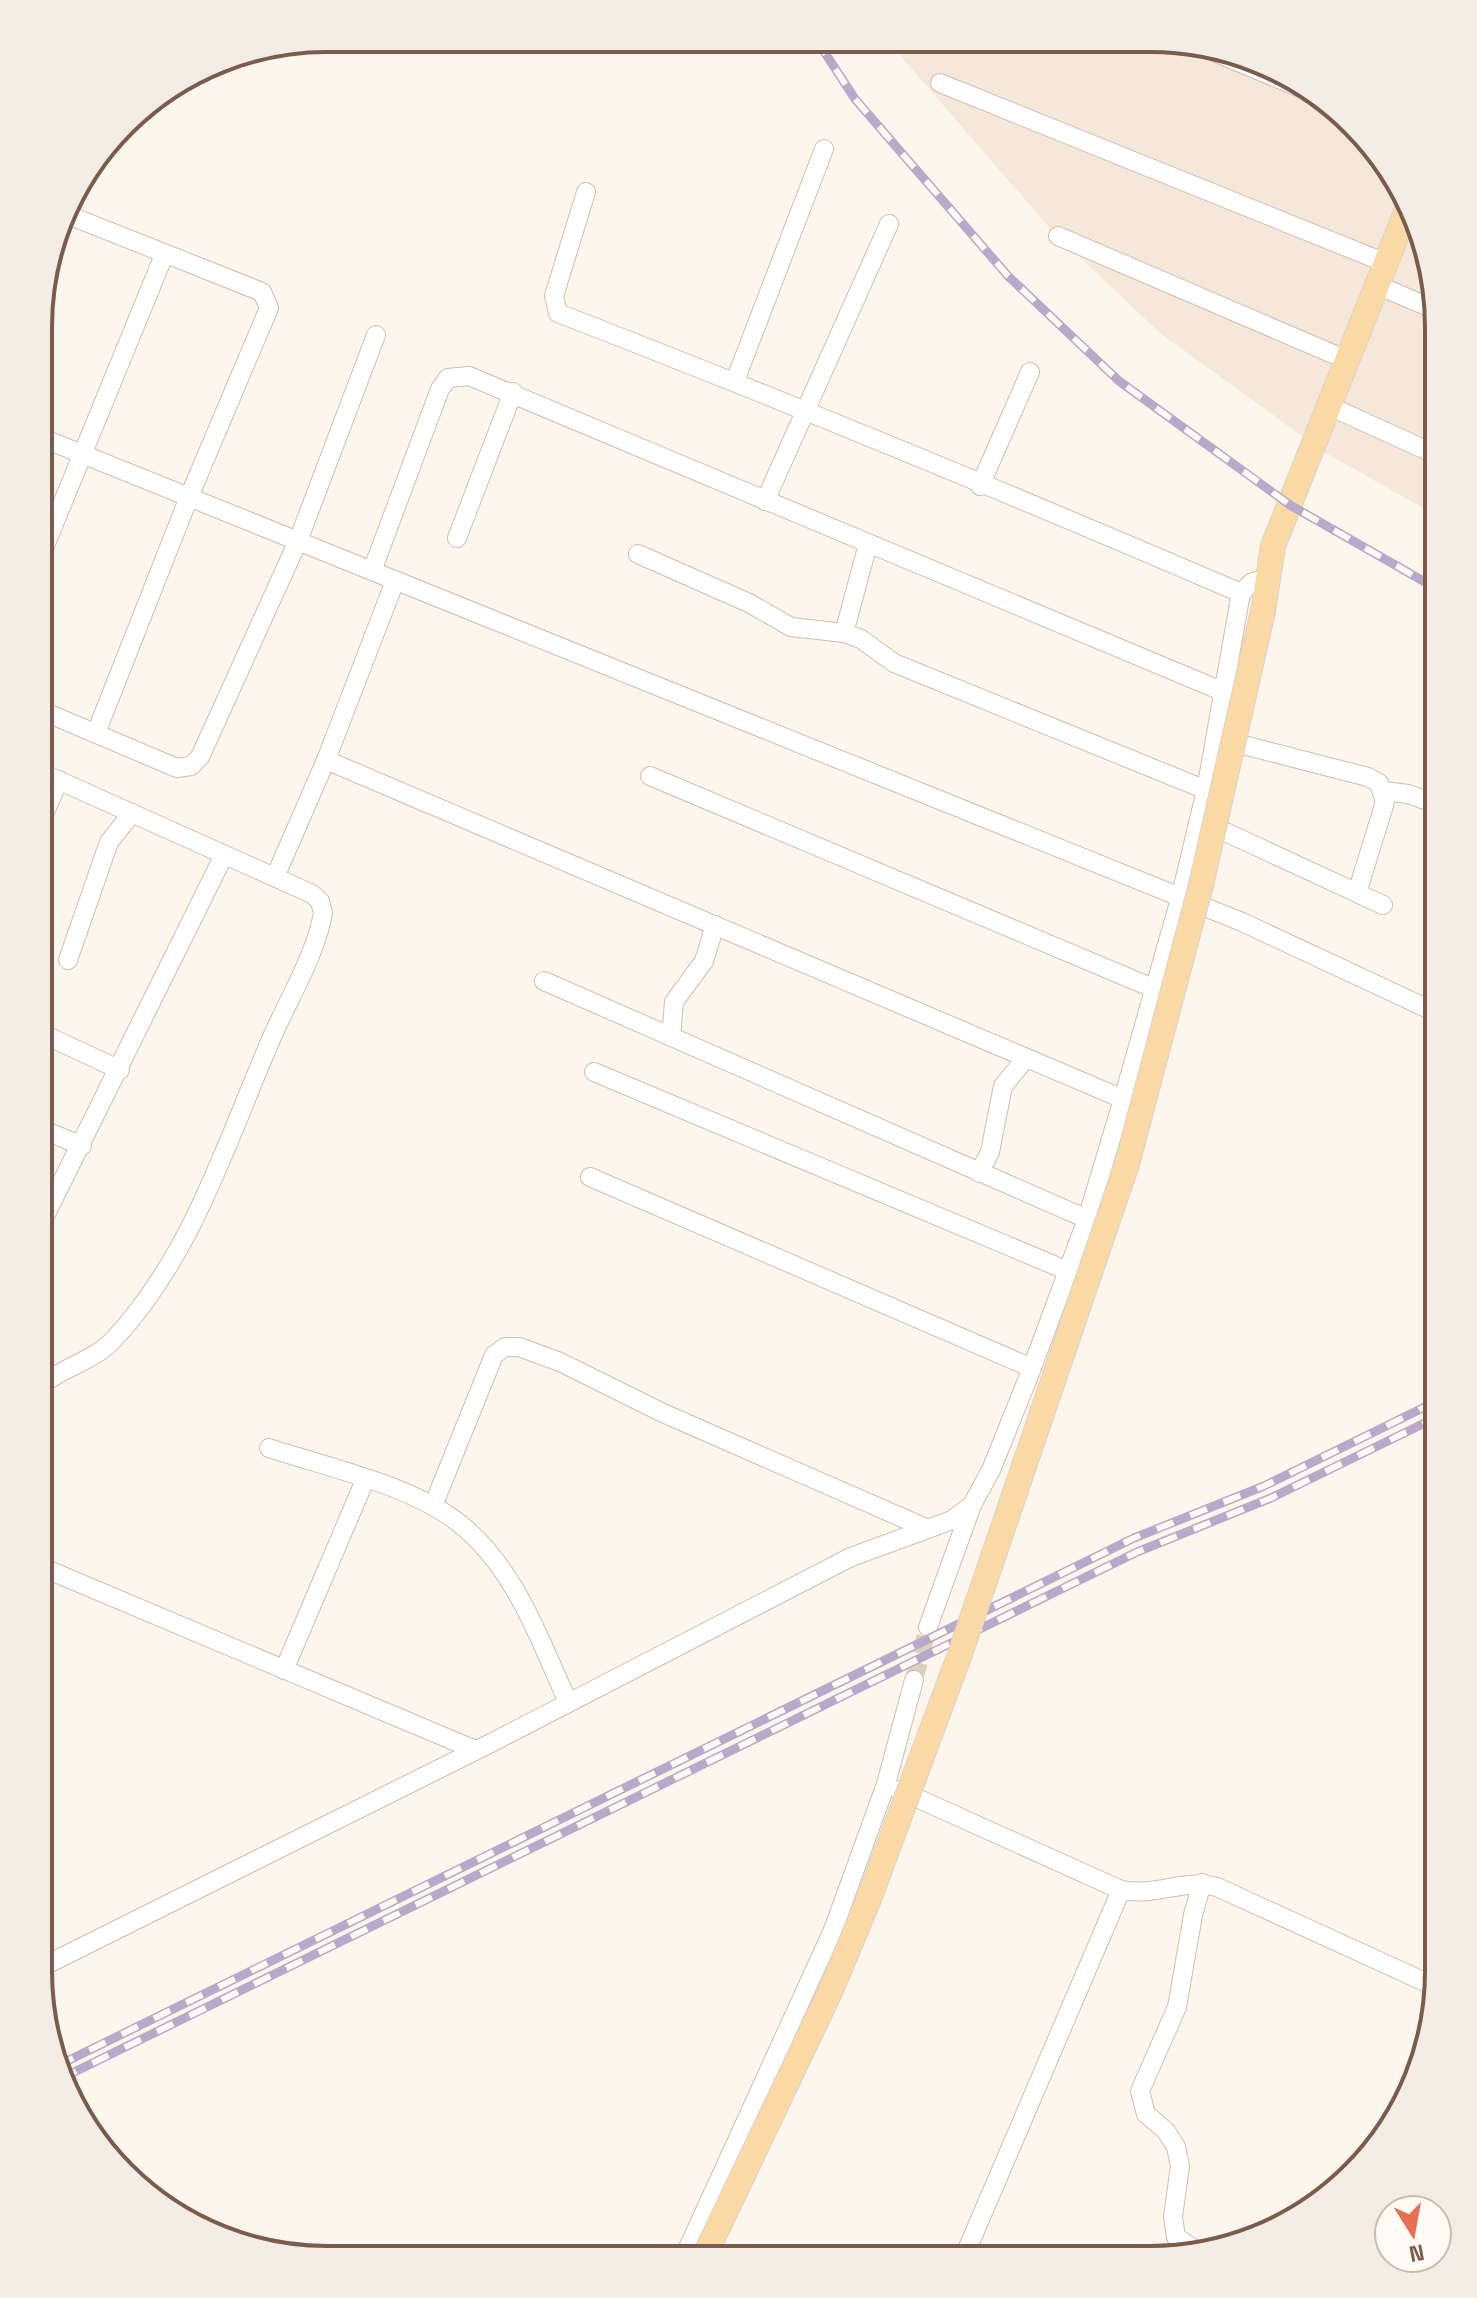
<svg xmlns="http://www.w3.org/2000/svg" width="1477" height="2298" viewBox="0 0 1477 2298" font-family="'Space Grotesk',sans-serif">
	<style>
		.residential { fill: #f5e8da }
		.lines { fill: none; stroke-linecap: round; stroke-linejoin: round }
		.minor-tunnel { stroke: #dcd0c4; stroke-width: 18; stroke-dasharray: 18 9; stroke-linecap: butt }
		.minor-casing { stroke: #d1beb0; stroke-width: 20 }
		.major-casing { stroke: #dad1cd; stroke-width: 26 }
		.minor { stroke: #fff; stroke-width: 18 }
		.major { stroke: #fbd9a5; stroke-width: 24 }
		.rail-casing { stroke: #b9a8c9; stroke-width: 9 }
		.rail { stroke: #fffaf3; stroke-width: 6; stroke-dasharray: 18; stroke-linecap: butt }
		.major-bridge-casing { stroke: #dad1cd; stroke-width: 26; stroke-linecap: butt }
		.major-bridge { stroke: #fbd9a5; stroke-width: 24 }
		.rim { fill: none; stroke: #7a5c4d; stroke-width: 4 }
	</style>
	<rect width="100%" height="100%" fill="#fdf6ec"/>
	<polygon class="residential" points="891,40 1189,41 1326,97 1417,216 1439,327 1439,517 1324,452 1160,333 1054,233 905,61"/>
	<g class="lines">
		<polyline class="minor-tunnel" points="914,1680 928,1627"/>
		<defs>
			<g id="minor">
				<polyline points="1188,41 1327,99"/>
				<polyline points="940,83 1386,263"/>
				<path d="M 586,192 L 554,296 L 558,313 C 788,402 1015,496 1241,593"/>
				<polyline points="63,213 262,292 269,308 189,497 96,733"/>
				<polyline points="1058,236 1347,360"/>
				<polyline points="1377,285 1436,310"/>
				<polyline points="735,381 824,149"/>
				<polyline points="1329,406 1439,456"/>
				<polyline points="40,437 1242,922 1439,1014"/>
				<polyline points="980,486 1030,372"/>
				<polyline points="765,501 889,224"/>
				<polyline points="457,538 513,392"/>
				<polyline points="638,554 749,603 791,627 844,633 861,639 894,663 1206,790"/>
				<polyline points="40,558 164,255"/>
				<polyline points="372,571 440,389 448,378 469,376 1224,692"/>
				<polyline points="844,633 868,544"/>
				<polyline points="40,710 177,768 191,766 200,757 298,541 376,335"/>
				<polyline points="1224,740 1368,777 1379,783 1385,802 1357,893"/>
				<polyline points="326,760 1123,1099"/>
				<polyline points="650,776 1155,989"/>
				<polyline points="1384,791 1408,794 1439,805"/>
				<polyline points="1204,822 1383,905"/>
				<polyline points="40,823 59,780"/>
				<polyline points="275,877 326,760 395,581"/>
				<polyline points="68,960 109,842 132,813"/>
				<polyline points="544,981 1087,1219"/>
				<polyline points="39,1032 120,1070"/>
				<polyline points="671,1037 674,1002 704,961 715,925"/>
				<polyline points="594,1072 1068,1271"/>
				<polyline points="39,1128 82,1146"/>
				<polyline points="979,1173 990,1152 1003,1086 1026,1058"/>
				<polyline points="590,1177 1032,1368"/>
				<polyline points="39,1228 224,855"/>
				<path d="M 39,1387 C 62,1367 95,1361 115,1338 C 193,1254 227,1140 272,1037 C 289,998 316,954 323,913 L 320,901 L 312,894 L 40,772"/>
				<path d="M 269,1448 C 329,1468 418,1486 466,1529 C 517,1573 541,1643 568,1702"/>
				<polyline points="433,1506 494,1355 505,1347 519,1347 560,1362 663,1413 928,1529"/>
				<polyline points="39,1566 473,1749"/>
				<polyline points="928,1627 972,1505"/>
				<polyline points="284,1670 365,1480"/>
				<path d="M 899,1790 L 1121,1890 C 1158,1897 1182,1878 1217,1887 L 1438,1988"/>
				<polyline points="38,1969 491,1743 851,1557 952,1520 972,1505 991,1470 1032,1368 1087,1219 1123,1099 1180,899 1206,790 1241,593 1252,582 1268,579"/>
				<polyline points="1197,2251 1176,2237 1173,2217 1180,2166 1176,2147 1166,2131 1146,2114 1140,2091 1177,2007 1193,1915 1202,1883"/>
				<polyline points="683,2259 833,1930 886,1784 914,1680"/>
				<polyline points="963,2259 1121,1890"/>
			</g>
			<polyline id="major" points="1263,611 1273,546 1409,205"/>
		</defs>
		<use href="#minor" class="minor-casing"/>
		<use href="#major" class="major-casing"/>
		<use href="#minor" class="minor"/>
		<use href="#major" class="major"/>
		<defs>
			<g id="rail">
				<polyline points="816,39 855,99 1008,276 1119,381 1290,505 1439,590"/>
				<polyline points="57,2066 1134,1538 1264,1486 1439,1400"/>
				<polyline points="60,2079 1137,1552 1271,1498 1439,1416"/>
			</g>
		</defs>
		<use href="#rail" class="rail-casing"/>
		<use href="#rail" class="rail"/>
		<defs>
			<polyline id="major-bridge" points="703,2259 831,1990 869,1899 960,1654 1127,1164 1201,885 1263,611"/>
		</defs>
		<use href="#major-bridge" class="major-bridge-casing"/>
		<use href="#major-bridge" class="major-bridge"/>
	</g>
	<path d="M0 0H1477V2298H0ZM327 52H1150A275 275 0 0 1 1425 327V1971A275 275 0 0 1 1150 2246H327A275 275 0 0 1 52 1971V327A275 275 0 0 1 327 52Z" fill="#f4ede6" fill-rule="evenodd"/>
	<path class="rim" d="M327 52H1150A275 275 0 0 1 1425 327V1971A275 275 0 0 1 1150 2246H327A275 275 0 0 1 52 1971V327A275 275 0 0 1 327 52Z"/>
	<g transform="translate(1413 2234) rotate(169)"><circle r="38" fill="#fffaf3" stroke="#cabbb1" stroke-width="2"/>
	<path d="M0-6L14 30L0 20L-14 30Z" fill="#e76f51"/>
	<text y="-12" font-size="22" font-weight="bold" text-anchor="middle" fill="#7a5c4d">N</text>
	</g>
</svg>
